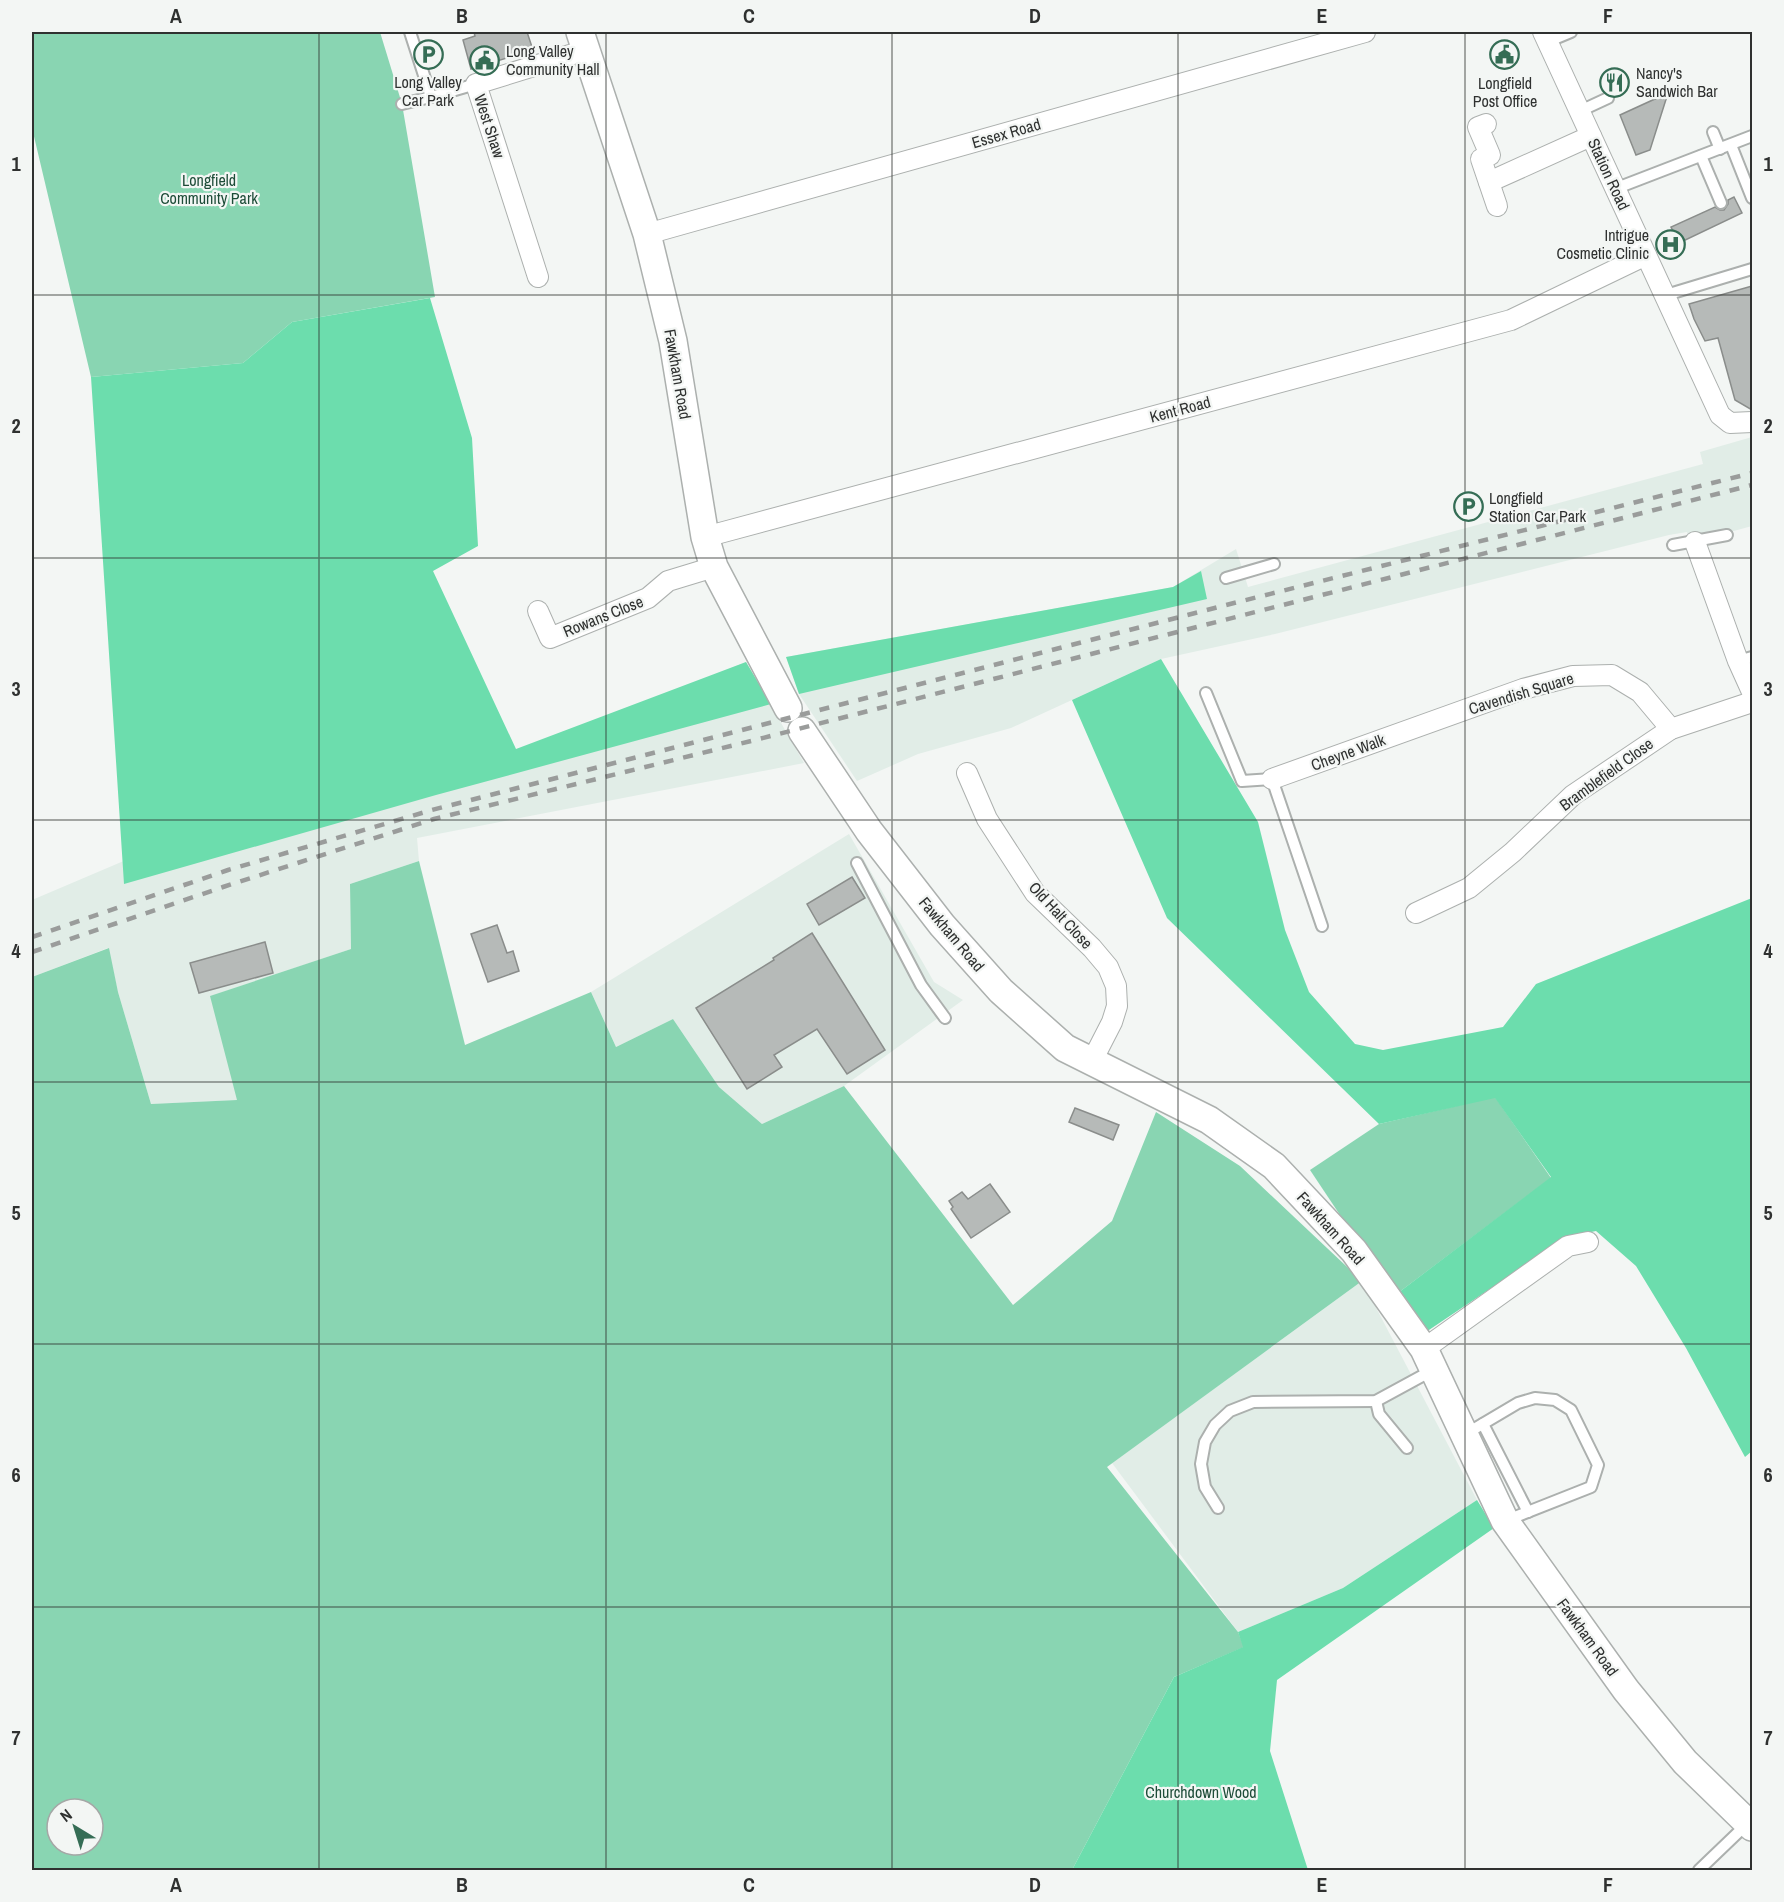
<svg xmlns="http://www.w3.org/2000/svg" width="1784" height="1902" viewBox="0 0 1784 1902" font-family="'Archivo Narrow',sans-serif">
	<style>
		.built { fill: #e1ede7 }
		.green { fill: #89d5b2; fill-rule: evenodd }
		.forest { fill: #6cddad }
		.building { fill: #b6bab8; stroke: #8a8d8b; stroke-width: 1.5 }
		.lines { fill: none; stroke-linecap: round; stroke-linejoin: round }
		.lane-casing { stroke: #acb0ae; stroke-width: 14 }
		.street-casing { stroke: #acb0ae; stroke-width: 22 }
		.secondary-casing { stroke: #acb0ae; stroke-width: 30 }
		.lane { stroke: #fff; stroke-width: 10 }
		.street { stroke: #fff; stroke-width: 20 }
		.secondary { stroke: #fff; stroke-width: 27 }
		.rail { stroke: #9a9c9b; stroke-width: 4.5; stroke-dasharray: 10 10; stroke-linecap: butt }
		.grid { fill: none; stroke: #2f3130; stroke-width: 1.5; stroke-opacity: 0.55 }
		.labels { text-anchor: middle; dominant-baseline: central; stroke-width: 4.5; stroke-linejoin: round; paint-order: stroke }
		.poi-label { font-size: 16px; fill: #2f3130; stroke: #f3f6f4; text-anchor: start }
		.street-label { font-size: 16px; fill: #2f3130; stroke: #f3f6f4 }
		.park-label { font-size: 16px; fill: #1d4c38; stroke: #f3f6f4 }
		.neatline { fill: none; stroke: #2f3130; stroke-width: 2 }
		.grid-label { font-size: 20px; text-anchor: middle; font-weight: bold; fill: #2f3130 }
	</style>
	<rect width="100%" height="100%" fill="#f3f6f4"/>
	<g class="built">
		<polygon points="1752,437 1752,526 1690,543 1687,532 1669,535 1275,634 1161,659 1011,728 918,754 857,781 799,694 786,657 1173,587 1236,549 1248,587 1703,464 1700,452"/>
		<polygon points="746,662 804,763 417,838 419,861 350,884 351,949 211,996 238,1100 151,1104 118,992 108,948 32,977 32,900 126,860 453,780"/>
		<polygon points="849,834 934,982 963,1000 844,1086 762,1124 719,1087 673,1019 616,1047 591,992"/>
		<polygon points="1362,1281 1477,1500 1343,1588 1238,1632 1112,1463"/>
	</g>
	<g class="green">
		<polygon points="32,32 380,32 402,104 435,297 292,322 243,363 91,377 32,128"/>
		<path d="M 419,861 L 465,1045 L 591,992 L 616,1047 L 673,1019 L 719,1087 L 762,1124 L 844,1086 L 1013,1305 L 1112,1221 L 1156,1112 L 1240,1166 L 1362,1281 L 1107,1467 L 1238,1632 L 1244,1647 L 1174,1677 L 1072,1870 L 32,1870 L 32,977 L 109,948 L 118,992 L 151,1104 L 237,1100 L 210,996 L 351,949 L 350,884 ZM 57,1809 L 93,1809 L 93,1845 L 57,1845 Z"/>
		<polygon points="1495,1097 1551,1178 1394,1296 1310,1170 1379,1124"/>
	</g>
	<g class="forest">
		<polygon points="430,298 472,438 478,546 433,571 516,749 746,662 771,704 436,795 124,884 91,377 243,363 292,322"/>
		<polygon points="1201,571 1207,599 799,694 786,657 1173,587"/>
		<polygon points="1161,659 1258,822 1285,930 1309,992 1355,1044 1383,1050 1503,1027 1536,984 1752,898 1752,1451 1745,1457 1686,1348 1636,1266 1596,1231 1567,1237 1426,1332 1394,1296 1551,1177 1495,1098 1379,1124 1167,918 1072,700"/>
		<polygon points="1477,1500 1494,1528 1277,1680 1270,1751 1308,1870 1072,1870 1174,1677 1243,1647 1238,1632 1343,1588"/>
	</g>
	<g class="building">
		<polygon points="474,32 527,32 533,50 471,69 463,40 475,36"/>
		<polygon points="1668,93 1650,150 1636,155 1620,115"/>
		<polygon points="1734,197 1742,213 1679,243 1671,227 1715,207 1720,210 1724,210 1728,204 1728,200"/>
		<polygon points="1752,286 1752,410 1735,400 1718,338 1705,341 1694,319 1689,304"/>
		<polygon points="852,877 865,898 819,925 807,904"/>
		<polygon points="497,925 507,953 513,951 519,971 488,982 471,934"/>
		<polygon points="812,933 885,1050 847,1074 817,1029 774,1055 782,1067 747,1089 696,1008 774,960 773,958"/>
		<polygon points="265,942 273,973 199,993 190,963"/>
		<polygon points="1075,1108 1119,1125 1113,1140 1069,1122"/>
		<polygon points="990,1184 1010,1212 971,1238 951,1209 953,1207 949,1201 962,1192 968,1199"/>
	</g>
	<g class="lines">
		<defs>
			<g id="lane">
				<polyline points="410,32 431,97 476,84"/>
				<polyline points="1547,42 1571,32"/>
				<polyline points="402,104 431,97"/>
				<polyline points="1580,111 1608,98"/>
				<polyline points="1713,132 1720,149"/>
				<polyline points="1731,145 1752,198"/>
				<polyline points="1701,156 1721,203"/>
				<polyline points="1617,188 1752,136"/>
				<polyline points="1666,295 1752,269"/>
				<polyline points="1673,545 1727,535"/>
				<polyline points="1226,578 1274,564"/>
				<polyline points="1738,661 1752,657"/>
				<polyline points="1206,693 1242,781 1272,779 1322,926"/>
				<polyline points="857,863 921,985 945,1018"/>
				<polyline points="1376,1401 1379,1414 1407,1448"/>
				<polyline points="1483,1424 1528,1512"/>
				<polyline points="1464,1435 1518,1403 1535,1398 1555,1400 1571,1410 1598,1465 1591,1487 1505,1521"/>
				<polyline points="1218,1508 1205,1487 1201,1464 1205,1442 1215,1425 1230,1411 1253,1402 1376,1401 1433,1370"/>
				<polyline points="1699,1870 1748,1823"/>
			</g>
			<g id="street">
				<polyline points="1543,32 1720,415 1730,423 1752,422"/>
				<polyline points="1486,124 1478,127 1490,155 1481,159 1497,206"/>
				<polyline points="1489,182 1591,136"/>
				<polyline points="647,234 1365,32"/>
				<polyline points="538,277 476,84 586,50"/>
				<polyline points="705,537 1511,320 1646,255"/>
				<polyline points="1695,542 1738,661 1752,692"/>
				<polyline points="538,611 550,638 648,598 668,581 714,567"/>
				<polyline points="967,773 987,819 1035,893 1092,948 1108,967 1116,986 1117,1006 1112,1022 1092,1061"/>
				<polyline points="1272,779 1523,689 1573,676 1612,675 1640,692 1671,729"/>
				<polyline points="1416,913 1469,888 1513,852 1573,795 1671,729 1752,702"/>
				<polyline points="1424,1349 1568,1246 1588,1242"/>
			</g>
			<g id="secondary">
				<polyline points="580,32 647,234 673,341 705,537 714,567 788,708"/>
				<polyline points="802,731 869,831 942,925 1001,991 1065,1048 1209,1120 1274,1166 1354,1251 1424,1349 1505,1521 1626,1690 1685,1762 1752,1827"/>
			</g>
		</defs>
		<use href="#lane" class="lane-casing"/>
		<use href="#street" class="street-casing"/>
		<use href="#secondary" class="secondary-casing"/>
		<use href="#lane" class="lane"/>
		<use href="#street" class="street"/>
		<use href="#secondary" class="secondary"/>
		<g class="rail">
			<polyline points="32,937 228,870 432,810 1238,602 1752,473"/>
			<polyline points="32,952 223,887 434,819 755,740 1752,485"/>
		</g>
	</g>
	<path class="grid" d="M 319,32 L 319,1870M 606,32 L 606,1870M 892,32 L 892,1870M 1178,32 L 1178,1870M 1465,32 L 1465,1870M 32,295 L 1752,295M 32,558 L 1752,558M 32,820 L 1752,820M 32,1082 L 1752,1082M 32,1344 L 1752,1344M 32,1607 L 1752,1607"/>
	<defs>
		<symbol id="parking-ring" viewBox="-11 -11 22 22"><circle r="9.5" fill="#f3f6f4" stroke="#356d55" stroke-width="1.5"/><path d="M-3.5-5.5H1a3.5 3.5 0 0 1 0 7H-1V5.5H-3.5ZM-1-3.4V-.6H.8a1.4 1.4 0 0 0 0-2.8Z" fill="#356d55"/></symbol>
		<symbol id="civic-ring" viewBox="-11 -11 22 22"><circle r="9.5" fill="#f3f6f4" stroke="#356d55" stroke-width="1.5"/><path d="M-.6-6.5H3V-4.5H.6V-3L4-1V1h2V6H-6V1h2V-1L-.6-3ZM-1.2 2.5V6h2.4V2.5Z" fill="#356d55"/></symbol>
		<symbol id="restaurant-ring" viewBox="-11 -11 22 22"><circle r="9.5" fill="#f3f6f4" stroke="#356d55" stroke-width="1.5"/><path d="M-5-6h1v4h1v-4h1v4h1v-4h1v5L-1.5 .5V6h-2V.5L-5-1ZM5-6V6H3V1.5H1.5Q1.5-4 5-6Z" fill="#356d55"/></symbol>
		<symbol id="hospital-ring" viewBox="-11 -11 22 22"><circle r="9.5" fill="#f3f6f4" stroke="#356d55" stroke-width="1.5"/><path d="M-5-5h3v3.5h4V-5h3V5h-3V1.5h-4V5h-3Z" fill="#356d55"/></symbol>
	</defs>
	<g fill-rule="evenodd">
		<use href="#parking-ring" x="412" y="38" width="33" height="33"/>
		<use href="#civic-ring" x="1488" y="38" width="33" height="33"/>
		<use href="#civic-ring" x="468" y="44" width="33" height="33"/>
		<use href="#restaurant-ring" x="1598" y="66" width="33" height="33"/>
		<use href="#hospital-ring" x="1654" y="228" width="33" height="33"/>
		<use href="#parking-ring" x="1452" y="490" width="33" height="33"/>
	</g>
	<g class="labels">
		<g class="poi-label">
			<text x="506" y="51">Long Valley<tspan x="506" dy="18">Community Hall</tspan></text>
			<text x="1636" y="73">Nancy's<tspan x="1636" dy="18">Sandwich Bar</tspan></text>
			<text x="428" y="82" text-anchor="middle">Long Valley<tspan x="428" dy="18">Car Park</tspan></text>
			<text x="1505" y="83" text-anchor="middle">Longfield<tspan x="1505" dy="18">Post Office</tspan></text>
			<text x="1649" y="235" text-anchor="end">Intrigue<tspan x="1649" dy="18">Cosmetic Clinic</tspan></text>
			<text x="1489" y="498">Longfield<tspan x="1489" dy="18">Station Car Park</tspan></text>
		</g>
		<g class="street-label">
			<text transform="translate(490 126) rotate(72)">West Shaw</text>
			<text transform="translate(1006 133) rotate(-16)">Essex Road</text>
			<text transform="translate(1609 174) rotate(65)">Station Road</text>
			<text transform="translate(678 374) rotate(80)">Fawkham Road</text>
			<text transform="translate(1180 409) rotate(-15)">Kent Road</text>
			<text transform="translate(603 616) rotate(-22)">Rowans Close</text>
			<text transform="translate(1521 693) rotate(-17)">Cavendish Square</text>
			<text transform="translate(1348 752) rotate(-20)">Cheyne Walk</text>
			<text transform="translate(1606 774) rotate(-36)">Bramblefield Close</text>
			<text transform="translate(1061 915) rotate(47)">Old Halt Close</text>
			<text transform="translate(952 934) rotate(50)">Fawkham Road</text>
			<text transform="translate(1331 1228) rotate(48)">Fawkham Road</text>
			<text transform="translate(1588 1637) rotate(54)">Fawkham Road</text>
		</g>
		<g class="park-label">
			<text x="209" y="180">Longfield<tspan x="209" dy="18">Community Park</tspan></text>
			<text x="1201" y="1792">Churchdown Wood</text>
		</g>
	</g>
	<rect width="1784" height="1902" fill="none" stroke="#f3f6f4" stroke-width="66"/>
	<g transform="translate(75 1827) rotate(322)"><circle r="28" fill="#f3f6f4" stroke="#a5a7a6" stroke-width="1.5"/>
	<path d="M0-4.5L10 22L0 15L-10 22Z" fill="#356d55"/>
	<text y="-9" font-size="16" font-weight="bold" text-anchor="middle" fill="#2f3130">N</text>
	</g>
	<rect x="33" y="33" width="1718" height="1836" class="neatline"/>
	<g class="grid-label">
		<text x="176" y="23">A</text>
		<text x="462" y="23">B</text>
		<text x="749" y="23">C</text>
		<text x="1035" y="23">D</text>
		<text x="1322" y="23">E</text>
		<text x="1608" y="23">F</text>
		<text x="16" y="171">1</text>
		<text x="1768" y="171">1</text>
		<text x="16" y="433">2</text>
		<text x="1768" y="433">2</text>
		<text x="16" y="696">3</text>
		<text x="1768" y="696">3</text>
		<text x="16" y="958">4</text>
		<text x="1768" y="958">4</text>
		<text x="16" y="1220">5</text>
		<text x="1768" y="1220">5</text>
		<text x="16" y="1482">6</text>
		<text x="1768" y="1482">6</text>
		<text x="16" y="1745">7</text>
		<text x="1768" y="1745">7</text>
		<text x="176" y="1892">A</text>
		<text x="462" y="1892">B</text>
		<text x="749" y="1892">C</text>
		<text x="1035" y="1892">D</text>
		<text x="1322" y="1892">E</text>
		<text x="1608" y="1892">F</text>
	</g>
</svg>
